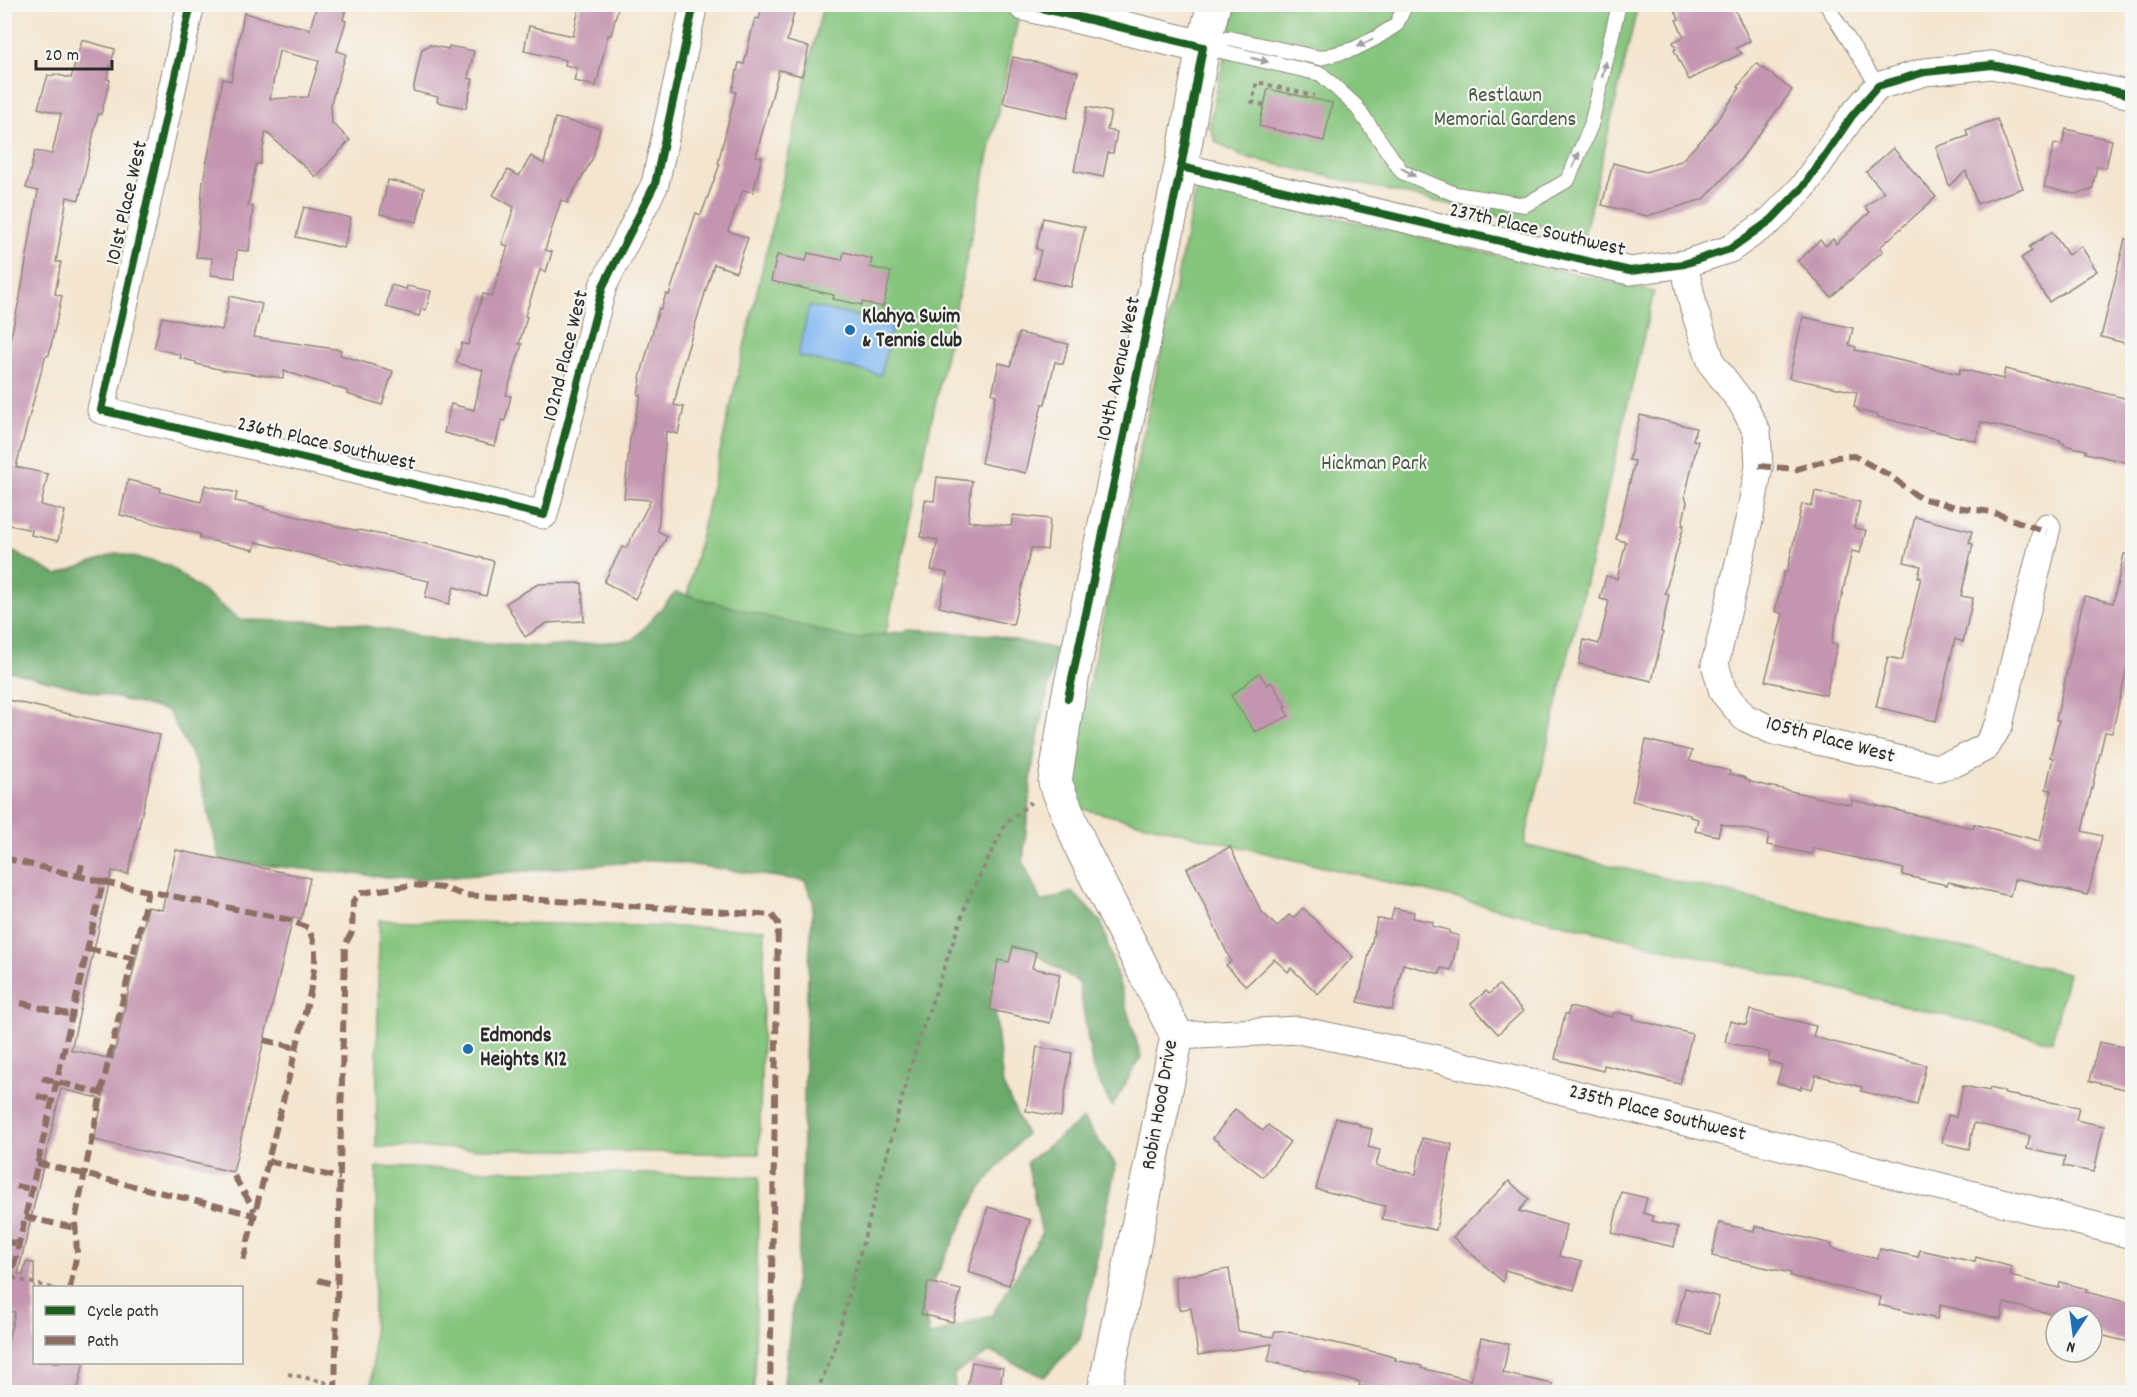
<svg xmlns="http://www.w3.org/2000/svg" width="2137" height="1397" viewBox="0 0 2137 1397" font-family="Dekko,sans-serif">
	<style>
		.green { fill: #85c57d; stroke: #587854; stroke-width: 1.5 }
		.forest { fill: #6caa6c; stroke: #4c6a4c; stroke-width: 1.5 }
		.water { fill: #84b9f2; stroke: #58728e; stroke-width: 1.5 }
		.building { fill: #c495b0; fill-rule: evenodd }
		.lines { fill: none; stroke-linecap: round; stroke-linejoin: round }
		.service-casing { stroke: #90887d; stroke-width: 16 }
		.minor-casing { stroke: #90887d; stroke-width: 29 }
		.tertiary-casing { stroke: #90887d; stroke-width: 35 }
		.path { stroke: #90887d; stroke-width: 4; stroke-dasharray: 4.5 4.5; stroke-linecap: butt }
		.service { stroke: #fff; stroke-width: 14 }
		.minor { stroke: #fff; stroke-width: 27 }
		.tertiary { stroke: #fff; stroke-width: 33 }
		.quiet { stroke: #8d6e63; stroke-width: 6; stroke-dasharray: 12 6; stroke-linecap: butt }
		.cycleway-casing { stroke: #f6f6f2; stroke-width: 11 }
		.cycleway { stroke: #1b5e20; stroke-width: 8 }
		.oneway { fill: #a0a0a0 }
		.poi-dot { fill: #1f6fb2; stroke: #f6f6f2; stroke-width: 2 }
		.labels { text-anchor: middle; dominant-baseline: central; stroke-width: 4.5; stroke-linejoin: round; paint-order: stroke }
		.park-label { font-size: 21px; fill: #465944; stroke: #f6f6f2 }
		.street-label { font-size: 21px; fill: #2b2b2b; stroke: #f6f6f2 }
		.poi-label { font-size: 21px; font-weight: bold; fill: #2b2b2b; stroke: #f6f6f2; text-anchor: start }
	</style>
	<rect width="100%" height="100%" fill="#f6f6f2"/>
	<filter id="ink" filterUnits="userSpaceOnUse"><feTurbulence type="fractalNoise" baseFrequency=".0167" numOctaves="2"/><feDisplacementMap in="SourceGraphic" scale="12" xChannelSelector="R" yChannelSelector="G"/><feConvolveMatrix kernelMatrix="1 2 1 2 8 2 1 2 1" color-interpolation-filters="sRGB"/></filter>
	<filter id="wash" filterUnits="userSpaceOnUse"><feTurbulence type="fractalNoise" baseFrequency=".008" numOctaves="4" result="noise"/><feDisplacementMap in="SourceGraphic" scale="24" xChannelSelector="R" yChannelSelector="G"/><feGaussianBlur stdDeviation="1.35" result="paint"/><feColorMatrix in="noise" values="0 0 0 0 0 0 0 0 0 0 0 0 0 0 0 0 0 1.4 0 .05"/><feComposite in="paint" operator="in"/></filter>
	<g filter="url(#wash)">
		<rect width="100%" height="100%" fill="#f4e5cf"/>
		<g class="green">
			<polygon points="823,5 1021,5 871,702 673,656"/>
			<polygon points="1236,5 1638,5 1584,236 1241,156 1216,142 1209,125"/>
			<polygon points="1197,185 1654,292 1524,845 2068,973 2052,1041 1078,808 1073,776 1077,741"/>
			<polygon points="379,920 765,929 759,1154 376,1147"/>
			<polygon points="377,1167 759,1177 754,1392 372,1392"/>
		</g>
		<polygon class="forest" points="4,547 57,575 117,553 168,565 240,620 345,622 440,640 546,647 633,640 676,592 852,639 911,630 992,635 1056,649 1033,763 1023,861 1041,902 1073,892 1101,922 1141,1057 1112,1107 1093,1070 1079,983 1030,950 992,981 1003,1085 1026,1134 980,1189 923,1302 929,1336 992,1315 1042,1234 1027,1162 1083,1119 1116,1165 1080,1339 1044,1377 990,1352 954,1374 955,1392 783,1392 800,1237 807,993 813,901 805,881 658,860 417,880 220,861 197,766 168,711 5,670"/>
		<polygon class="water" points="809,306 883,322 884,317 894,319 881,375 798,356"/>
		<g id="blocks">
			<g class="building">
				<path d="M 317,4 L 335,4 L 346,8 L 343,20 L 346,21 L 337,51 L 346,54 L 331,103 L 332,123 L 350,140 L 316,177 L 266,132 L 260,164 L 256,164 L 248,206 L 253,206 L 249,251 L 237,250 L 235,278 L 211,275 L 212,258 L 196,257 L 203,182 L 223,79 L 231,81 L 244,13 L 310,29 ZM 279,51 L 319,61 L 308,97 L 270,99 Z"/>
				<polygon points="580,4 619,4 611,35 608,35 596,86 574,81 577,68 565,65 566,60 524,51 529,26 573,36"/>
				<polygon points="763,4 796,4 787,41 809,47 802,76 779,70 756,156 762,157 753,192 743,190 728,231 748,238 736,272 714,264 684,361 674,405 684,407 678,434 666,431 658,531 667,536 635,599 604,582 622,547 626,548 651,500 624,498 630,439 641,395 638,395 641,379 640,378 659,308 661,309 666,294 669,295 696,213 701,215 720,164 718,163 736,92 732,91 739,63 744,64 755,18 759,19"/>
				<polygon points="1672,4 1732,4 1750,41 1736,48 1742,53 1689,80 1674,50 1676,49 1673,42 1684,37 1676,20 1679,19"/>
				<polygon points="82,40 115,49 107,79 110,80 101,114 98,114 79,200 67,197 56,262 61,262 55,294 62,296 49,355 45,357 16,467 48,474 41,505 65,511 58,541 31,535 32,530 4,524 4,366 20,297 38,191 26,188 35,151 52,154 61,114 38,108 48,75 53,76 54,74 71,78"/>
				<polygon points="430,45 448,49 449,46 474,51 468,78 473,79 466,108 437,102 438,97 413,91 422,49"/>
				<polygon points="1013,57 1078,72 1067,118 1003,103"/>
				<polygon points="1756,63 1792,90 1740,160 1704,199 1647,216 1602,205 1613,163 1646,172 1681,161 1707,134 1740,88 1738,87"/>
				<polygon points="1268,89 1332,103 1324,141 1259,126"/>
				<polygon points="1087,107 1111,112 1107,130 1117,132 1113,153 1108,153 1103,177 1074,171"/>
				<polygon points="555,118 600,128 593,158 567,203 561,200 545,250 552,252 546,272 540,270 525,316 527,317 519,344 522,344 506,395 511,396 505,421 502,420 495,446 444,433 451,404 474,410 483,370 456,363 462,343 468,345 483,294 492,296 508,246 502,244 514,207 493,195 508,170 519,176 531,156 544,164"/>
				<polygon points="1997,119 2023,188 1977,204 1966,171 1949,186 1936,147 1968,136 1966,130"/>
				<polygon points="2066,129 2112,140 2106,168 2097,166 2092,190 2075,194 2044,187 2054,144 2062,145"/>
				<polygon points="1893,148 1936,197 1880,247 1883,251 1831,297 1798,261 1820,240 1826,246 1833,239 1836,244 1870,212 1865,207 1884,192 1866,172"/>
				<polygon points="388,180 424,188 417,222 380,214"/>
				<polygon points="304,207 351,218 344,248 296,237"/>
				<polygon points="1043,218 1085,227 1071,287 1034,279 1041,250 1036,249"/>
				<polygon points="2052,232 2068,255 2081,246 2097,271 2049,302 2021,258 2032,251 2029,247"/>
				<polygon points="2125,239 2133,240 2133,345 2101,337"/>
				<polygon points="844,252 872,259 870,267 891,272 883,307 862,302 862,305 833,299 834,295 771,281 777,255 806,261 808,253 842,260"/>
				<polygon points="391,285 406,289 407,286 431,291 426,310 421,309 419,316 386,307"/>
				<polygon points="230,296 262,304 254,337 341,350 340,355 393,371 382,405 347,394 348,391 284,371 283,378 223,370 196,364 196,362 180,358 181,355 154,348 162,317 222,330"/>
				<polygon points="1803,317 1853,328 1849,345 1856,347 1855,350 1959,374 1960,369 2003,379 2005,369 2133,400 2133,464 2086,453 2086,450 2064,445 2064,443 2060,442 2060,440 1981,422 1976,441 1878,417 1878,415 1857,410 1857,408 1854,407 1857,392 1789,378"/>
				<polygon points="1019,333 1068,344 1063,364 1055,362 1045,404 1042,404 1026,473 981,463 996,395 992,394 999,363 1011,366"/>
				<polygon points="1640,415 1696,428 1693,440 1698,441 1685,496 1687,502 1682,525 1684,525 1665,593 1669,594 1661,632 1663,633 1652,681 1579,664 1584,640 1599,644 1609,601 1600,599 1606,576 1617,579 1626,542 1616,539 1635,461 1629,460"/>
				<polygon points="937,477 972,481 968,521 1011,526 1013,515 1050,519 1047,550 1031,548 1013,625 939,607 947,573 931,570 938,540 921,537 925,500 934,501"/>
				<polygon points="128,480 161,488 160,492 201,502 205,485 237,493 235,501 264,507 264,509 358,531 359,530 441,547 494,561 486,596 454,587 449,604 425,597 429,581 338,562 256,542 254,550 200,538 200,534 120,515"/>
				<polygon points="1815,491 1860,502 1854,528 1866,530 1860,553 1852,551 1831,644 1837,645 1826,695 1765,681 1783,614 1775,611 1784,572 1787,572 1802,504 1812,506"/>
				<polygon points="1915,517 1972,531 1969,543 1973,544 1961,596 1973,598 1963,642 1955,639 1936,721 1876,707 1888,657 1902,660 1921,577 1918,577 1921,566 1904,562"/>
				<polygon points="2124,554 2133,555 2133,660 2129,659 2112,733 2105,732 2082,831 2102,836 2088,895 2019,879 2014,880 2010,896 1948,882 1947,885 1902,875 1904,869 1813,848 1812,854 1767,845 1769,834 1721,824 1718,836 1695,831 1698,819 1690,817 1690,815 1632,801 1646,740 1692,751 1689,761 1730,771 1729,774 1743,777 1751,782 1851,805 1852,800 1973,828 1974,824 2040,841 2052,790 2046,789 2053,758 2050,757 2059,721 2056,720 2084,596 2113,603"/>
				<polygon points="582,583 584,621 547,623 525,637 506,603 538,584"/>
				<polygon points="1259,673 1267,685 1271,682 1287,706 1283,707 1289,716 1255,732 1231,696"/>
				<polygon points="4,699 160,735 128,874 112,871 71,1050 113,1059 148,907 162,910 176,850 310,878 301,919 293,917 233,1172 94,1140 103,1099 61,1089 18,1274 23,1275 26,1262 34,1263 34,1362 84,1362 77,1392 39,1392 4,1384 4,1356 15,1312 4,1311"/>
				<polygon points="1230,847 1261,911 1277,927 1289,915 1293,918 1303,908 1353,957 1318,994 1291,968 1288,972 1274,959 1246,986 1226,965 1231,961 1187,868"/>
				<polygon points="1394,908 1414,912 1413,918 1433,922 1432,926 1449,930 1449,933 1459,936 1451,970 1441,968 1440,974 1403,964 1392,1010 1358,1002 1377,919 1391,920"/>
				<polygon points="1013,947 1036,952 1032,968 1060,974 1050,1023 990,1010 998,960 1009,962"/>
				<polygon points="1499,985 1523,1011 1498,1034 1471,1004 1486,991 1489,994"/>
				<polygon points="1570,1007 1612,1017 1614,1012 1634,1016 1633,1019 1692,1034 1680,1084 1604,1065 1603,1071 1555,1059 1565,1014 1568,1014"/>
				<polygon points="1750,1010 1816,1026 1813,1037 1926,1065 1917,1105 1861,1091 1862,1087 1816,1075 1812,1089 1801,1086 1801,1089 1777,1083 1782,1065 1768,1061 1770,1053 1725,1042 1730,1021 1746,1025"/>
				<polygon points="2099,1042 2133,1049 2133,1091 2090,1081"/>
				<polygon points="1037,1047 1072,1053 1061,1117 1026,1111"/>
				<polygon points="1963,1086 1989,1091 1990,1088 2004,1092 2005,1094 2079,1107 2076,1120 2104,1126 2094,1172 2063,1166 2065,1157 2027,1149 2030,1136 1974,1123 1969,1149 1942,1143 1948,1115 1956,1117"/>
				<polygon points="1235,1109 1263,1131 1268,1125 1290,1142 1263,1177 1213,1138"/>
				<polygon points="1336,1118 1360,1124 1359,1126 1372,1129 1368,1147 1380,1150 1376,1166 1416,1174 1422,1138 1452,1144 1436,1230 1382,1219 1385,1206 1316,1189"/>
				<polygon points="1509,1181 1529,1199 1519,1211 1566,1225 1559,1256 1582,1262 1574,1290 1505,1270 1503,1282 1453,1237"/>
				<polygon points="1621,1192 1647,1198 1643,1213 1653,1216 1652,1221 1678,1227 1674,1247 1612,1233"/>
				<polygon points="988,1207 1030,1220 1009,1285 968,1272"/>
				<polygon points="1719,1223 1754,1231 1755,1226 1832,1244 1831,1248 1878,1259 1880,1249 1918,1257 1920,1250 1975,1262 1976,1257 2012,1267 2010,1276 2059,1288 2060,1282 2087,1289 2086,1292 2133,1304 2133,1343 2092,1333 2092,1316 2056,1316 2056,1325 2051,1323 2053,1314 2004,1303 2001,1319 1940,1305 1937,1319 1879,1305 1881,1297 1790,1276 1791,1273 1712,1256"/>
				<polygon points="1229,1269 1238,1331 1273,1337 1275,1331 1283,1331 1383,1354 1396,1358 1395,1360 1422,1366 1421,1368 1471,1380 1481,1338 1509,1344 1503,1373 1552,1384 1551,1392 1389,1392 1359,1386 1360,1382 1268,1361 1272,1344 1198,1355 1191,1308 1179,1310 1175,1277"/>
				<polygon points="928,1282 961,1290 953,1322 921,1314"/>
				<polygon points="1685,1288 1719,1297 1710,1333 1676,1325"/>
				<polygon points="972,1362 1003,1368 999,1392 966,1392"/>
			</g>
		</g>
	</g>
	<g filter="url(#ink)">
		<use href="#blocks" fill-opacity="0" stroke="#90887d" stroke-width="1.5"/>
		<g class="lines">
			<defs>
				<g id="service">
					<polyline points="1826,4 1878,86"/>
					<polyline points="1204,46 1229,38 1320,58 1354,49 1376,38 1396,25 1406,4"/>
					<polyline points="1203,47 1321,74 1356,106 1402,172 1455,194 1525,205 1568,180 1591,125 1619,4"/>
				</g>
				<g id="minor">
					<polyline points="191,4 101,410 544,515 603,286 655,184 694,4"/>
					<polyline points="1181,167 1630,271 1684,264 1730,249 1771,220 1803,187 1852,116 1878,86 1925,72 1992,65 2132,95"/>
					<polyline points="1684,264 1694,309 1712,364 1742,403 1757,432 1759,466 1750,516 1715,664 1723,692 1744,717 1774,731 1936,768 1957,762 1986,747 1999,725 2047,527"/>
					<polyline points="1177,1036 1298,1030 1429,1057 2132,1235"/>
				</g>
				<g id="tertiary">
					<polyline points="1024,4 1203,47"/>
					<polyline points="1104,1392 1177,1036 1083,851 1055,782 1068,698 1181,167 1203,47 1214,4"/>
				</g>
			</defs>
			<use href="#service" class="service-casing"/>
			<use href="#minor" class="minor-casing"/>
			<use href="#tertiary" class="tertiary-casing"/>
			<g class="path">
				<polyline points="1264,105 1252,102 1257,82 1314,96"/>
				<polyline points="4,1276 52,1288"/>
				<polyline points="288,1374 325,1382 330,1392"/>
				<polyline points="817,1392 834,1350 914,1054 968,899 1006,823 1031,802"/>
			</g>
			<use href="#service" class="service"/>
			<use href="#minor" class="minor"/>
			<use href="#tertiary" class="tertiary"/>
			<g class="quiet">
				<polyline points="1759,466 1797,469 1838,457 1854,456 1889,475 1920,498 1956,507 1992,512 2046,532"/>
				<polyline points="4,858 103,882 11,1278"/>
				<polyline points="79,876 82,864"/>
				<path d="M 103,882 L 290,920 L 308,928 C 320,952 314,967 310,993 L 242,1265"/>
				<polyline points="88,949 136,959"/>
				<polyline points="21,1003 72,1015"/>
				<polyline points="264,1040 296,1048"/>
				<polyline points="42,1078 104,1094"/>
				<polyline points="37,1096 52,1100"/>
				<polyline points="268,1161 340,1178"/>
				<polyline points="37,1163 255,1215"/>
				<polyline points="234,1176 255,1211"/>
				<polyline points="16,1186 31,1189"/>
				<polyline points="25,1217 75,1228"/>
				<polyline points="4,1241 18,1244"/>
				<polyline points="318,1280 337,1285"/>
				<polyline points="52,1288 52,1287"/>
				<polyline points="70,1288 77,1253 75,1221 101,1093 148,891"/>
				<polyline points="335,1392 345,945 352,932 353,901 361,893 413,885 443,888 464,895 772,915 778,923 770,1392"/>
			</g>
			<defs>
				<g id="cycleway">
					<polyline points="191,4 101,410 544,515 603,286 655,184 694,4"/>
					<polyline points="1024,4 1203,47 1181,167 1068,698"/>
					<polyline points="1181,167 1630,271 1684,264 1730,249 1771,220 1803,187 1852,116 1878,86 1925,72 1992,65 2132,95"/>
				</g>
			</defs>
			<use href="#cycleway" class="cycleway-casing"/>
			<use href="#cycleway" class="cycleway"/>
		</g>
		<defs><path id="oneway-solid" d="M-6-.8H1V-3.2L6.5 0L1 3.2V.8H-6Z" transform="scale(1.5)"/></defs>
		<g class="oneway">
			<use href="#oneway-solid" transform="translate(1365 43) rotate(154)"/>
			<use href="#oneway-solid" transform="translate(1260 60) rotate(13)"/>
			<use href="#oneway-solid" transform="translate(1604 69) rotate(-77)"/>
			<use href="#oneway-solid" transform="translate(1576 160) rotate(-67)"/>
			<use href="#oneway-solid" transform="translate(1408 172) rotate(31)"/>
		</g>
	</g>
	<g class="poi-dot">
		<circle cx="850" cy="330" r="6"/>
		<circle cx="468" cy="1049" r="6"/>
	</g>
	<g class="labels">
		<g class="park-label">
			<text x="1505" y="97">Restlawn<tspan x="1505" dy="24">Memorial Gardens</tspan></text>
			<text x="1374" y="465">Hickman Park</text>
		</g>
		<g class="street-label">
			<text transform="translate(128 203) rotate(-77)">101st Place West</text>
			<text transform="translate(1537 231) rotate(13)">237th Place Southwest</text>
			<text transform="translate(567 356) rotate(-76)">102nd Place West</text>
			<text transform="translate(1120 369) rotate(-78)">104th Avenue West</text>
			<text transform="translate(326 445) rotate(13)">236th Place Southwest</text>
			<text transform="translate(1830 741) rotate(15)">105th Place West</text>
			<text transform="translate(1161 1105) rotate(-80)">Robin Hood Drive</text>
			<text transform="translate(1657 1114) rotate(14)">235th Place Southwest</text>
		</g>
		<g class="poi-label">
			<text x="862" y="318">Klahya Swim<tspan x="862" dy="24">&amp; Tennis club</tspan></text>
			<text x="480" y="1037">Edmonds<tspan x="480" dy="24">Heights K12</tspan></text>
		</g>
	</g>
	<rect width="2137" height="1397" fill="none" stroke="#f6f6f2" stroke-width="24"/>
	<rect x="33" y="1286" width="210" height="78" fill="#f6f6f2" stroke="#a5a5a2" stroke-width="1.5"/>
	<rect x="45" y="1306" width="30" height="9" fill="#1b5e20" stroke="#a5a5a2" stroke-width="1.5"/>
	<text x="87" y="1316" font-size="18" fill="#2b2b2b">Cycle path</text>
	<rect x="45" y="1336" width="30" height="9" fill="#8d6e63" stroke="#a5a5a2" stroke-width="1.5"/>
	<text x="87" y="1346" font-size="18" fill="#2b2b2b">Path</text>
	<g transform="translate(2074 1334) rotate(193)"><circle r="28" fill="#f6f6f2" stroke="#a5a5a2" stroke-width="1.5"/>
	<path d="M0-4.5L10 22L0 15L-10 22Z" fill="#1f6fb2"/>
	<text y="-9" font-size="16" font-weight="bold" text-anchor="middle" fill="#2b2b2b">N</text>
	</g>
	<path d="M36 60v9h76v-9" fill="none" stroke="#2b2b2b" stroke-width="3"/>
	<text x="45" y="60" font-size="18" fill="#2b2b2b" stroke="#f6f6f2" stroke-width="4.5" paint-order="stroke">20 m</text>
</svg>
